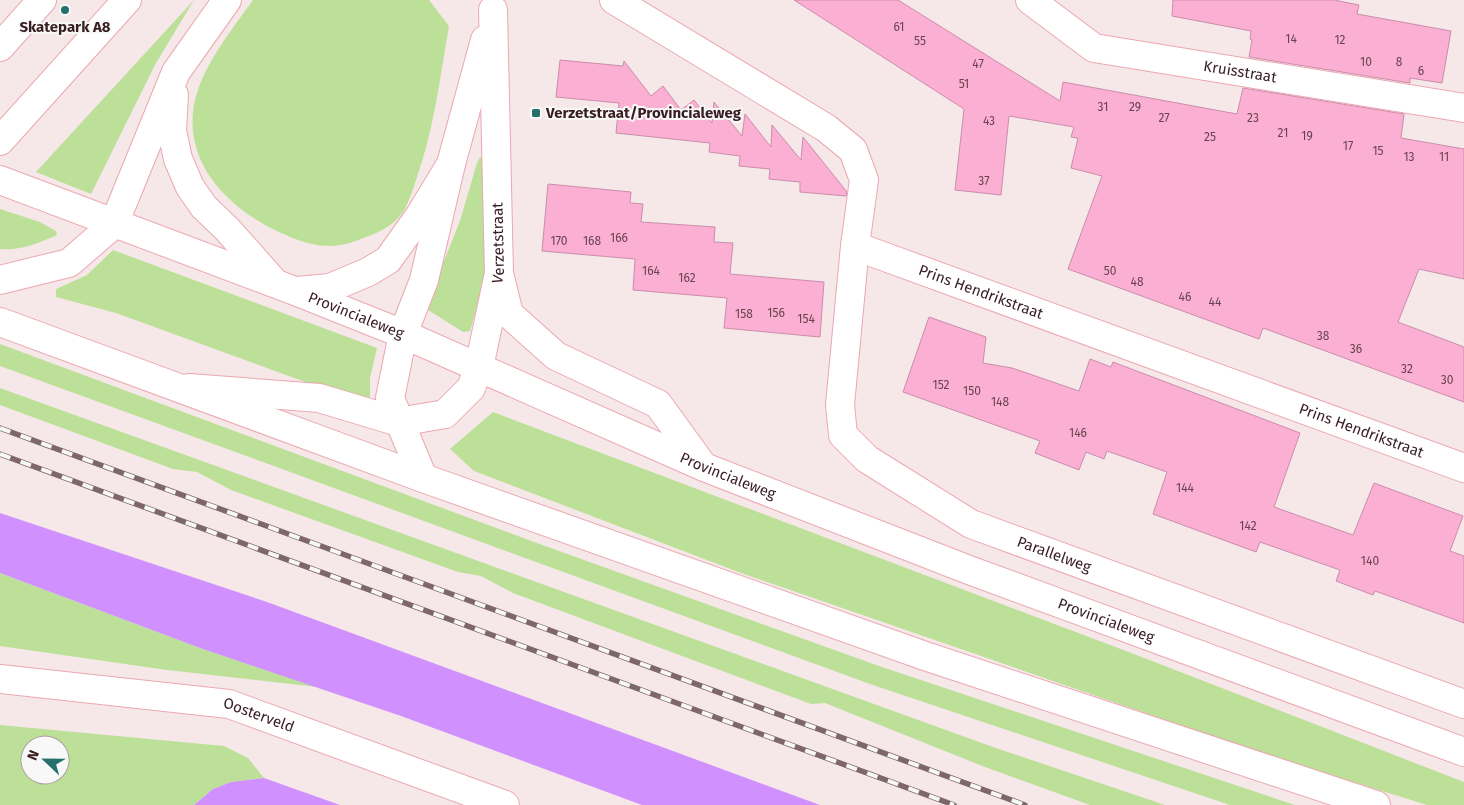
<svg xmlns="http://www.w3.org/2000/svg" width="1464" height="805" viewBox="0 0 1464 805" font-family="'Fira Sans',sans-serif">
	<style>
		.green { fill: #bde098; fill-rule: evenodd }
		.water { fill: #d091fe }
		.building { fill: #fbb0d3; stroke: #ca8daa }
		.lines { fill: none; stroke-linecap: round; stroke-linejoin: round }
		.minor-casing { stroke: #eca7b1; stroke-width: 30 }
		.primary-casing { stroke: #eca7b1; stroke-width: 30 }
		.motorway-casing { stroke: #eca7b1; stroke-width: 30 }
		.minor { stroke: #fff; stroke-width: 28 }
		.primary { stroke: #fff; stroke-width: 28 }
		.motorway { stroke: #fff; stroke-width: 28 }
		.rail-casing { stroke: #7e676b; stroke-width: 5.5 }
		.rail { stroke: #f8f8f8; stroke-width: 4; stroke-dasharray: 11; stroke-linecap: butt }
		.poi-dot { fill: #26706c; stroke: #f8f8f8; stroke-width: 2 }
		.labels { text-anchor: middle; dominant-baseline: central; stroke-width: 4; stroke-linejoin: round; paint-order: stroke }
		.number-label { font-size: 12px; fill: #69424e }
		.poi-label { font-size: 15px; font-weight: bold; fill: #381d22; stroke: #f8f8f8 }
		.street-label { font-size: 15px; fill: #381d22; stroke: #f8f8f8 }
	</style>
	<rect width="100%" height="100%" fill="#f6e7e8"/>
	<g class="green">
		<polygon points="194,0 156,63 91,194 36,172"/>
		<path d="M 253,0 L 429,0 L 449,26 C 440,77 434,129 417,177 C 413,189 409,202 403,212 C 395,224 379,233 366,237 C 354,242 342,246 329,246 C 315,246 298,241 286,235 C 236,214 187,171 193,112 C 197,72 231,31 253,0 Z"/>
		<polygon points="480,157 488,162 486,266 480,297 470,331 463,332 425,308 460,221 477,163"/>
		<path d="M 0,209 L 40,222 L 56,231 L 57,235 C 39,243 20,251 0,249 Z"/>
		<polygon points="113,250 377,348 370,378 370,399 349,398 116,313 56,297 56,289 87,275"/>
		<polygon points="0,344 534,542 879,666 1295,805 1230,805 870,684 0,366"/>
		<polygon points="0,388 993,747 1165,805 1090,805 985,767 825,703 811,704 513,593 481,576 458,572 231,490 197,472 173,469 0,405"/>
		<polygon points="493,412 1134,654 1464,782 1464,805 1427,805 1264,754 741,573 474,471 450,449"/>
		<polygon points="0,573 200,648 317,687 167,670 0,646"/>
		<path d="M 0,725 L 224,746 L 248,758 L 264,778 L 231,782 L 213,789 L 194,805 L 0,805 ZM 30,745 L 60,745 L 60,775 L 30,775 Z"/>
	</g>
	<g class="water">
		<polygon points="0,513 267,602 820,805 642,805 401,716 200,648 0,573"/>
		<polygon points="264,778 340,805 194,805 213,789 231,782"/>
	</g>
	<g class="building">
		<polygon points="794,0 898,0 1060,101 1063,82 1237,114 1243,88 1404,114 1401,138 1464,149 1464,279 1419,269 1398,322 1464,347 1464,402 1263,328 1259,339 1068,269 1102,176 1071,168 1078,138 1071,137 1074,127 1009,116 1001,195 955,190 964,109"/>
		<polygon points="1173,0 1334,0 1359,5 1357,14 1451,31 1442,83 1410,78 1410,83 1249,57 1252,40 1250,39 1251,31 1172,16"/>
		<polygon points="560,60 623,66 624,61 651,96 663,86 681,110 694,100 712,123 714,102 742,136 745,114 771,147 772,125 801,160 803,137 847,192 846,196 800,192 800,182 769,179 770,169 739,166 740,156 709,152 710,143 616,133 619,103 556,97"/>
		<polygon points="548,184 631,192 630,203 643,204 641,222 715,227 714,242 733,243 730,274 824,282 820,337 724,328 727,298 633,290 635,259 542,251"/>
		<polygon points="929,317 986,337 983,363 1012,368 1079,391 1090,359 1111,367 1113,362 1300,433 1274,507 1353,535 1374,483 1463,516 1450,551 1464,556 1464,623 1375,591 1373,595 1336,581 1340,570 1260,542 1256,552 1153,514 1167,472 1107,451 1104,459 1086,452 1079,470 1035,453 1040,441 903,392"/>
	</g>
	<g class="lines">
		<defs>
			<g id="minor">
				<path id="s1" d="M 614,0 L 826,128 L 853,150 L 864,180 L 855,246 L 840,405 L 843,435 L 867,459 L 971,524 L 1464,704"/>
				<path id="s2" d="M 1030,0 L 1094,48 L 1464,108"/>
				<path id="s3" d="M 855,246 L 1464,468"/>
				<path id="s4" d="M 189,388 L 319,398 L 399,422 L 445,414 L 471,388 L 479,367 L 499,273 L 493,10"/>
				<polyline points="423,478 390,398 403,334 424,280 451,164 485,40"/>
				<path id="s5" d="M 0,679 L 229,704 L 505,805"/>
			</g>
			<g id="primary">
				<path id="s6" d="M 0,180 L 295,291 L 403,334 L 704,467 L 969,570 L 1464,752"/>
				<polyline points="499,273 509,314 556,356 658,404 703,466"/>
				<polyline points="297,291 330,288 368,272 388,260 420,215 451,164"/>
				<polyline points="0,322 423,478 925,656 1376,805"/>
			</g>
			<g id="motorway">
				<polyline points="0,47 42,0"/>
				<polyline points="174,95 172,131 178,159 190,187 204,207 227,229 275,283"/>
				<polyline points="0,141 127,0"/>
				<polyline points="0,280 69,263 114,224 176,72 227,0"/>
			</g>
		</defs>
		<use href="#minor" class="minor-casing"/>
		<use href="#primary" class="primary-casing"/>
		<use href="#motorway" class="motorway-casing"/>
		<use href="#minor" class="minor"/>
		<use href="#primary" class="primary"/>
		<use href="#motorway" class="motorway"/>
		<defs>
			<g id="rail">
				<polyline points="0,428 1025,805"/>
				<polyline points="0,454 954,805"/>
			</g>
		</defs>
		<use href="#rail" class="rail-casing"/>
		<use href="#rail" class="rail"/>
	</g>
	<g class="poi-dot">
		<circle cx="65" cy="10" r="5"/>
		<rect x="531" y="108" width="10" height="10" rx="2.5"/>
	</g>
	<g class="labels">
		<g class="number-label">
			<text x="899" y="27">61</text>
			<text x="1291" y="39">14</text>
			<text x="1340" y="40">12</text>
			<text x="920" y="41">55</text>
			<text x="1366" y="62">10</text>
			<text x="1399" y="62">8</text>
			<text x="978" y="64">47</text>
			<text x="1421" y="71">6</text>
			<text x="964" y="84">51</text>
			<text x="1103" y="107">31</text>
			<text x="1135" y="107">29</text>
			<text x="1164" y="118">27</text>
			<text x="1253" y="118">23</text>
			<text x="989" y="121">43</text>
			<text x="1283" y="133">21</text>
			<text x="1307" y="136">19</text>
			<text x="1210" y="137">25</text>
			<text x="1348" y="146">17</text>
			<text x="1378" y="151">15</text>
			<text x="1409" y="157">13</text>
			<text x="1444" y="157">11</text>
			<text x="984" y="181">37</text>
			<text x="619" y="238">166</text>
			<text x="559" y="241">170</text>
			<text x="592" y="241">168</text>
			<text x="651" y="271">164</text>
			<text x="1110" y="271">50</text>
			<text x="687" y="278">162</text>
			<text x="1137" y="282">48</text>
			<text x="1185" y="297">46</text>
			<text x="1215" y="302">44</text>
			<text x="776" y="313">156</text>
			<text x="744" y="314">158</text>
			<text x="806" y="319">154</text>
			<text x="1323" y="336">38</text>
			<text x="1356" y="349">36</text>
			<text x="1407" y="369">32</text>
			<text x="1447" y="380">30</text>
			<text x="941" y="385">152</text>
			<text x="972" y="391">150</text>
			<text x="1000" y="402">148</text>
			<text x="1078" y="433">146</text>
			<text x="1185" y="488">144</text>
			<text x="1248" y="526">142</text>
			<text x="1370" y="561">140</text>
		</g>
		<g class="poi-label">
			<text x="65" y="27">Skatepark A8</text>
			<text x="546" y="113" text-anchor="start">Verzetstraat/Provincialeweg</text>
		</g>
		<g class="street-label">
			<text stroke="none"><textPath href="#s2" startOffset="228">Kruisstraat</textPath></text>
			<text stroke="none"><textPath href="#s4" startOffset="446">Verzetstraat</textPath></text>
			<text stroke="none"><textPath href="#s3" startOffset="134">Prins Hendrikstraat</textPath></text>
			<text stroke="none"><textPath href="#s6" startOffset="381">Provincialeweg</textPath></text>
			<text stroke="none"><textPath href="#s3" startOffset="539">Prins Hendrikstraat</textPath></text>
			<text stroke="none"><textPath href="#s6" startOffset="786">Provincialeweg</textPath></text>
			<text stroke="none"><textPath href="#s1" startOffset="816">Parallelweg</textPath></text>
			<text stroke="none"><textPath href="#s6" startOffset="1191">Provincialeweg</textPath></text>
			<text stroke="none"><textPath href="#s5" startOffset="262">Oosterveld</textPath></text>
		</g>
	</g>
	<g transform="translate(45 760) rotate(292)"><circle r="24" fill="#f8f8f8" stroke="#aba0a2"/>
	<path d="M0-4L9 19L0 12L-9 19Z" fill="#26706c"/>
	<text y="-8" font-size="14" font-weight="bold" text-anchor="middle" fill="#381d22">N</text>
	</g>
</svg>
